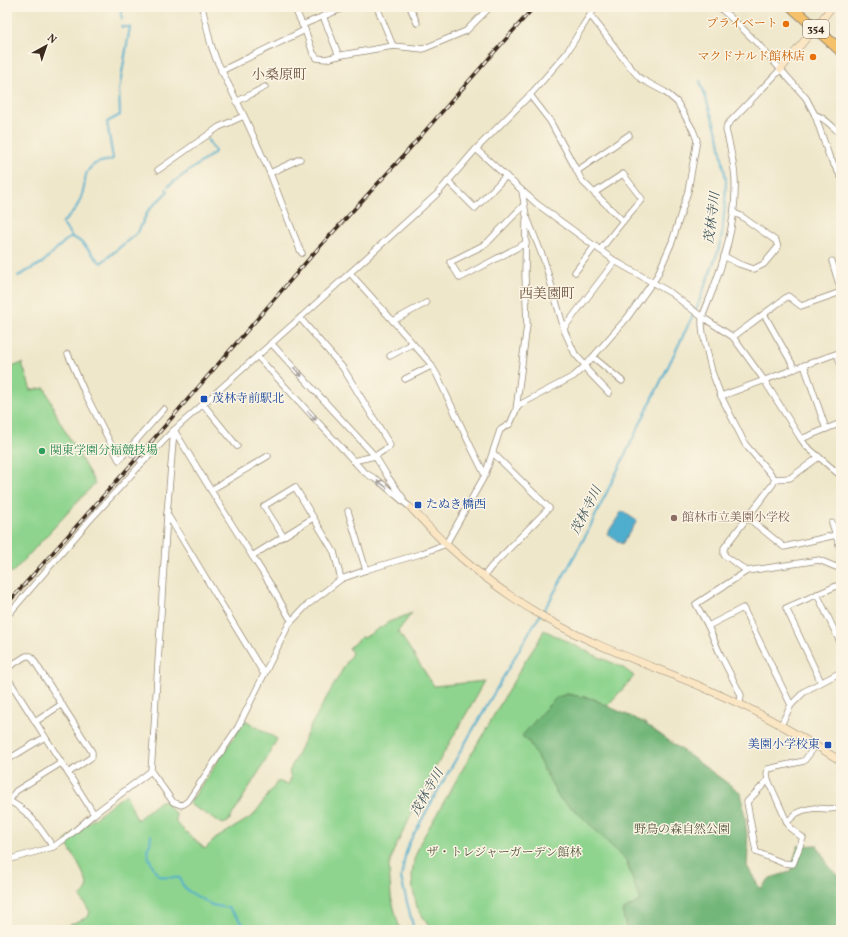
<svg xmlns="http://www.w3.org/2000/svg" width="848" height="937" viewBox="0 0 848 937" font-family="Vollkorn,'Noto Serif JP',serif">
	<style>
		.green { fill: #8ed48e; stroke: #647f56 }
		.forest { fill: #72b679; stroke: #56704c }
		.water { fill: #4faece; stroke: #456c76 }
		.lines { fill: none; stroke-linecap: round; stroke-linejoin: round }
		.stream { stroke: #4faece; stroke-width: 2 }
		.street-casing { stroke: #958874; stroke-width: 7 }
		.secondary-casing { stroke: #958874; stroke-width: 8 }
		.highway-casing { stroke: #958874; stroke-width: 12 }
		.street { stroke: #fff; stroke-width: 5.5 }
		.secondary { stroke: #fbe6c4; stroke-width: 7 }
		.highway { stroke: #f5c16b; stroke-width: 10 }
		.rail-casing { stroke: #3b2a1e; stroke-width: 3.5 }
		.rail { stroke: #fcf5e5; stroke-width: 2; stroke-dasharray: 6; stroke-linecap: butt }
		.oneway { stroke: #a79f9a }
		.food-dot { fill: #e8710a; stroke: #fcf5e5; stroke-width: 1.5 }
		.transit-dot { fill: #1a4fb4; stroke: #fcf5e5; stroke-width: 1.5 }
		.leisure-dot { fill: #2e9e5b; stroke: #fcf5e5; stroke-width: 1.5 }
		.education-dot { fill: #8d6e63; stroke: #fcf5e5; stroke-width: 1.5 }
		.labels { text-anchor: middle; dominant-baseline: central; stroke-width: 3; stroke-linejoin: round; paint-order: stroke }
		.shield { fill: #fcf5e5; stroke: #75675a; stroke-width: 1 }
		.shield-label { font-size: 11px; font-weight: bold; fill: #3b2a1e }
		.food-label { font-size: 12px; fill: #c56008; stroke: #fcf5e5; text-anchor: end }
		.transit-label { font-size: 12px; fill: #164399; stroke: #fcf5e5; text-anchor: start }
		.leisure-label { font-size: 12px; fill: #27864d; stroke: #fcf5e5; text-anchor: start }
		.education-label { font-size: 12px; fill: #785e54; stroke: #fcf5e5; text-anchor: start }
		.park-label { font-size: 12px; fill: #50543a; stroke: #fcf5e5 }
		.water-label { font-size: 13px; font-style: italic; fill: #42585c; stroke: #fcf5e5 }
		.quarter-label { font-size: 14px; fill: #6d5541; stroke: #fcf5e5 }
	</style>
	<rect width="100%" height="100%" fill="#fcf5e5"/>
	<filter id="ink" filterUnits="userSpaceOnUse"><feTurbulence type="fractalNoise" baseFrequency=".025" numOctaves="2"/><feDisplacementMap in="SourceGraphic" scale="8" xChannelSelector="R" yChannelSelector="G"/><feConvolveMatrix kernelMatrix="1 2 1 2 8 2 1 2 1" color-interpolation-filters="sRGB"/></filter>
	<filter id="wash" filterUnits="userSpaceOnUse"><feTurbulence type="fractalNoise" baseFrequency=".012" numOctaves="4" result="noise"/><feDisplacementMap in="SourceGraphic" scale="16" xChannelSelector="R" yChannelSelector="G"/><feGaussianBlur stdDeviation="0.9" result="paint"/><feColorMatrix in="noise" values="0 0 0 0 0 0 0 0 0 0 0 0 0 0 0 0 0 1.4 0 .05"/><feComposite in="paint" operator="in"/></filter>
	<g filter="url(#wash)">
		<rect width="100%" height="100%" fill="#efe7ca"/>
		<g class="green">
			<polygon points="22,363 31,390 45,388 59,420 95,483 13,572 7,573 7,369"/>
			<path d="M 412,613 L 398,631 L 434,686 L 485,681 L 433,772 L 393,852 L 389,867 L 391,897 L 400,930 L 57,930 L 88,917 L 90,912 L 80,897 C 83,894 87,891 87,887 C 88,878 70,850 65,841 L 126,794 L 137,820 L 160,801 L 168,800 L 168,806 L 176,814 L 176,823 L 205,849 L 215,839 L 253,816 L 278,781 L 288,785 L 291,778 L 289,772 L 311,725 L 352,653 L 349,648 L 361,637 L 364,638 L 389,622 Z"/>
			<polygon points="544,630 590,653 622,667 634,676 629,682 607,706 594,699 567,694 522,736 529,742 560,799 576,811 626,860 637,892 642,900 622,911 627,930 431,930 417,907 413,890 412,876 414,860 420,843 524,663 538,642"/>
			<polygon points="245,720 277,739 266,760 228,822 223,824 189,804 240,728"/>
		</g>
		<polygon class="forest" points="567,694 594,699 607,706 643,722 741,793 745,817 748,849 747,866 760,889 770,878 790,872 798,846 817,845 828,865 841,879 841,930 627,930 622,911 641,900 637,892 626,860 576,811 560,799 529,742 522,736 545,709 557,697"/>
		<polygon class="water" points="622,511 637,521 622,544 607,534"/>
		<g class="lines">
			<g class="stream">
				<polyline points="120,7 122,19"/>
				<polyline points="168,186 214,153 215,151 207,139"/>
				<path d="M 72,237 L 62,223 C 74,213 81,203 84,187 C 86,178 84,174 91,167 C 99,159 106,163 113,159 L 107,122 L 120,115 L 119,90 L 130,27 L 122,27 L 121,26"/>
				<polyline points="7,276 10,275"/>
				<path d="M 18,276 L 42,263 L 65,241 L 72,237 C 85,242 91,254 101,263 L 138,232 L 148,211 L 168,191 L 166,189"/>
				<path d="M 151,835 L 150,844 L 147,850 C 148,856 154,872 160,876 C 165,878 174,877 180,878 L 182,884 L 188,891 L 212,905 L 228,908 L 239,919 L 248,930"/>
				<polyline points="414,930 401,878 405,856 409,843 437,792 531,629 549,602 587,533 697,307 718,251 722,235 725,204 726,180 718,135 700,81"/>
			</g>
		</g>
	</g>
	<g filter="url(#ink)">
		<g class="lines">
			<defs>
				<g id="street">
					<polyline points="202,7 211,45 216,59 246,120 270,173 300,250 302,253"/>
					<polyline points="294,7 305,30 313,53 317,58 326,59 342,55 393,46 423,49 466,31 490,7"/>
					<polyline points="377,7 393,46"/>
					<polyline points="410,7 417,23"/>
					<polyline points="719,7 741,27 758,44 806,98 815,115 829,156 841,177"/>
					<polyline points="323,16 339,56"/>
					<polyline points="302,25 346,7"/>
					<polyline points="221,71 305,30"/>
					<polyline points="530,95 550,121 577,171 582,181 623,221"/>
					<polyline points="236,102 265,87"/>
					<path d="M 815,115 C 825,117 833,128 841,134"/>
					<polyline points="476,149 537,204 600,250 615,261 671,293 702,317 733,337 764,380 801,439 806,446 841,476"/>
					<polyline points="158,170 219,127 244,116"/>
					<polyline points="577,171 629,135"/>
					<polyline points="270,173 300,159"/>
					<polyline points="448,181 475,208 506,176"/>
					<polyline points="522,191 526,215 544,260 565,332 575,354 584,364 587,370 609,393"/>
					<polyline points="594,193 623,174 642,199 623,221 600,250"/>
					<polyline points="524,205 486,244 450,262 460,278 526,243"/>
					<polyline points="724,256 739,264 754,269 764,264 778,247 776,241 741,216 734,213"/>
					<polyline points="832,261 841,291"/>
					<polyline points="575,272 595,246"/>
					<polyline points="350,273 393,321 430,363 437,375 471,447 485,475"/>
					<polyline points="764,314 795,369"/>
					<polyline points="300,318 343,368 390,445 389,447 375,456 353,461"/>
					<polyline points="393,321 426,303"/>
					<polyline points="564,328 615,261"/>
					<polyline points="733,337 788,296 801,306 841,292"/>
					<polyline points="271,343 375,456 388,477 403,498"/>
					<polyline points="68,354 84,391 119,460 164,409"/>
					<polyline points="837,354 841,365"/>
					<polyline points="257,356 362,470 367,474 379,481 411,508"/>
					<polyline points="390,356 412,344"/>
					<polyline points="593,357 622,381"/>
					<polyline points="804,365 826,429"/>
					<polyline points="405,379 431,366"/>
					<path d="M 721,396 C 761,382 801,366 841,352"/>
					<polyline points="203,404 237,446"/>
					<polyline points="516,410 527,325 525,275 526,220"/>
					<path d="M 174,430 L 167,514 L 154,729 L 151,771 L 173,802 L 181,805 L 184,804 L 188,801 L 238,727 L 289,624 L 306,606 L 341,579 L 369,569 L 420,554 L 446,544 L 485,475 L 500,430 L 510,424 L 517,408 L 521,404 L 574,376 L 585,366 L 627,318 L 657,276 L 672,242 L 688,191 L 697,140 L 693,130 L 677,102 L 665,92 L 641,79 C 622,60 608,36 590,15"/>
					<polyline points="174,430 231,523 272,587 289,617 292,620"/>
					<polyline points="801,439 841,423"/>
					<polyline points="128,450 143,462"/>
					<path d="M 775,479 L 745,444 L 721,396 L 712,372 L 703,334 L 702,325 L 702,317 L 705,310 C 722,268 737,225 735,179 C 734,163 730,146 726,130 L 727,125 L 781,69"/>
					<polyline points="775,479 773,484 724,548 724,555 747,571 819,560 841,569"/>
					<polyline points="775,479 790,478 819,457"/>
					<polyline points="211,490 268,456"/>
					<polyline points="348,511 366,570"/>
					<polyline points="167,514 264,674"/>
					<polyline points="747,517 784,547 836,535"/>
					<polyline points="832,523 841,551"/>
					<polyline points="283,536 264,506 295,487 334,552 341,579"/>
					<polyline points="252,556 313,518"/>
					<polyline points="484,576 491,567 549,508 493,453"/>
					<polyline points="817,594 841,644"/>
					<polyline points="7,616 89,521 143,462 174,430 300,318 437,194 476,149 530,95 566,54 586,21 596,7"/>
					<polyline points="708,626 743,608 791,705"/>
					<polyline points="7,668 26,656 31,656 92,752 92,757 68,773"/>
					<polyline points="7,677 94,814"/>
					<polyline points="821,682 786,608 841,584"/>
					<polyline points="740,704 741,695 721,656 708,626 696,604 747,571"/>
					<polyline points="35,722 62,704"/>
					<polyline points="781,725 791,705 805,691 841,672"/>
					<polyline points="7,760 45,737"/>
					<polyline points="768,780 747,802 756,852 783,863 793,864 803,838 790,828 787,822 797,813 804,810 815,808 828,809 841,808"/>
					<path d="M 7,800 C 30,811 39,827 53,847"/>
					<polyline points="9,801 16,791 61,763"/>
					<polyline points="787,822 768,780 767,774 768,769 804,761 816,745"/>
					<polyline points="7,860 53,847 70,835 94,814 151,771"/>
				</g>
				<g id="secondary">
					<polyline points="781,69 832,7"/>
					<path d="M 411,508 C 423,521 434,533 447,545 C 477,573 511,598 547,619 C 596,647 650,665 702,687 C 722,696 743,705 762,715 C 789,729 815,745 841,761"/>
				</g>
				<polyline id="highway" points="792,7 841,51"/>
			</defs>
			<use href="#street" class="street-casing"/>
			<use href="#secondary" class="secondary-casing"/>
			<use href="#highway" class="highway-casing"/>
			<use href="#street" class="street"/>
			<use href="#secondary" class="secondary"/>
			<use href="#highway" class="highway"/>
			<defs>
				<polyline id="rail" points="7,604 138,457 314,253 404,155 534,7"/>
			</defs>
			<use href="#rail" class="rail-casing"/>
			<use href="#rail" class="rail"/>
		</g>
		<defs><path id="oneway-shaft" d="M-6 0H5M1.5-3L5.5 0L1.5 3" fill="none" stroke-width="1.6" stroke-linecap="round" stroke-linejoin="round"/></defs>
		<g class="oneway">
			<use href="#oneway-shaft" transform="translate(298 372) rotate(47)"/>
			<use href="#oneway-shaft" transform="translate(312 416) rotate(47)"/>
			<use href="#oneway-shaft" transform="translate(382 484) rotate(-143)"/>
		</g>
	</g>
	<g class="food-dot">
		<circle cx="786" cy="24" r="4"/>
		<circle cx="813" cy="57" r="4"/>
	</g>
	<g class="transit-dot">
		<rect x="200" y="395" width="8" height="8" rx="2"/>
		<rect x="414" y="501" width="8" height="8" rx="2"/>
		<rect x="824" y="741" width="8" height="8" rx="2"/>
	</g>
	<circle class="leisure-dot" cx="42" cy="451" r="4"/>
	<circle class="education-dot" cx="674" cy="518" r="4"/>
	<g class="labels">
		<rect class="shield" x="803" y="20" width="26" height="18" rx="3"/>
		<g class="shield-label">
			<text x="816" y="29">354</text>
		</g>
		<g class="food-label">
			<text x="778" y="24">プライベート</text>
			<text x="805" y="57">マクドナルド館林店</text>
		</g>
		<g class="transit-label">
			<text x="212" y="399">茂林寺前駅北</text>
			<text x="426" y="505">たぬき橋西</text>
			<text x="820" y="745" text-anchor="end">美園小学校東</text>
		</g>
		<g class="leisure-label">
			<text x="50" y="451">関東学園分福競技場</text>
		</g>
		<g class="education-label">
			<text x="682" y="518">館林市立美園小学校</text>
		</g>
		<g class="park-label">
			<text x="682" y="830">野鳥の森自然公園</text>
			<text x="504" y="853">ザ・トレジャーガーデン館林</text>
		</g>
		<g class="water-label">
			<text transform="translate(713 218) rotate(-83)">茂林寺川</text>
			<text transform="translate(587 511) rotate(-63)">茂林寺川</text>
			<text transform="translate(428 793) rotate(-60)">茂林寺川</text>
		</g>
		<g class="quarter-label">
			<text x="279" y="75">小桑原町</text>
			<text x="547" y="294">西美園町</text>
		</g>
	</g>
	<rect width="848" height="937" fill="none" stroke="#fcf5e5" stroke-width="24"/>
	<g transform="translate(46 46) rotate(40)" stroke="#fcf5e5" stroke-width="3" paint-order="stroke">
	<path d="M0-3L7 15L0 10L-7 15Z" fill="#3b2a1e"/>
	<text y="-6" font-size="11" font-weight="bold" text-anchor="middle" fill="#3b2a1e">N</text>
	</g>
</svg>
